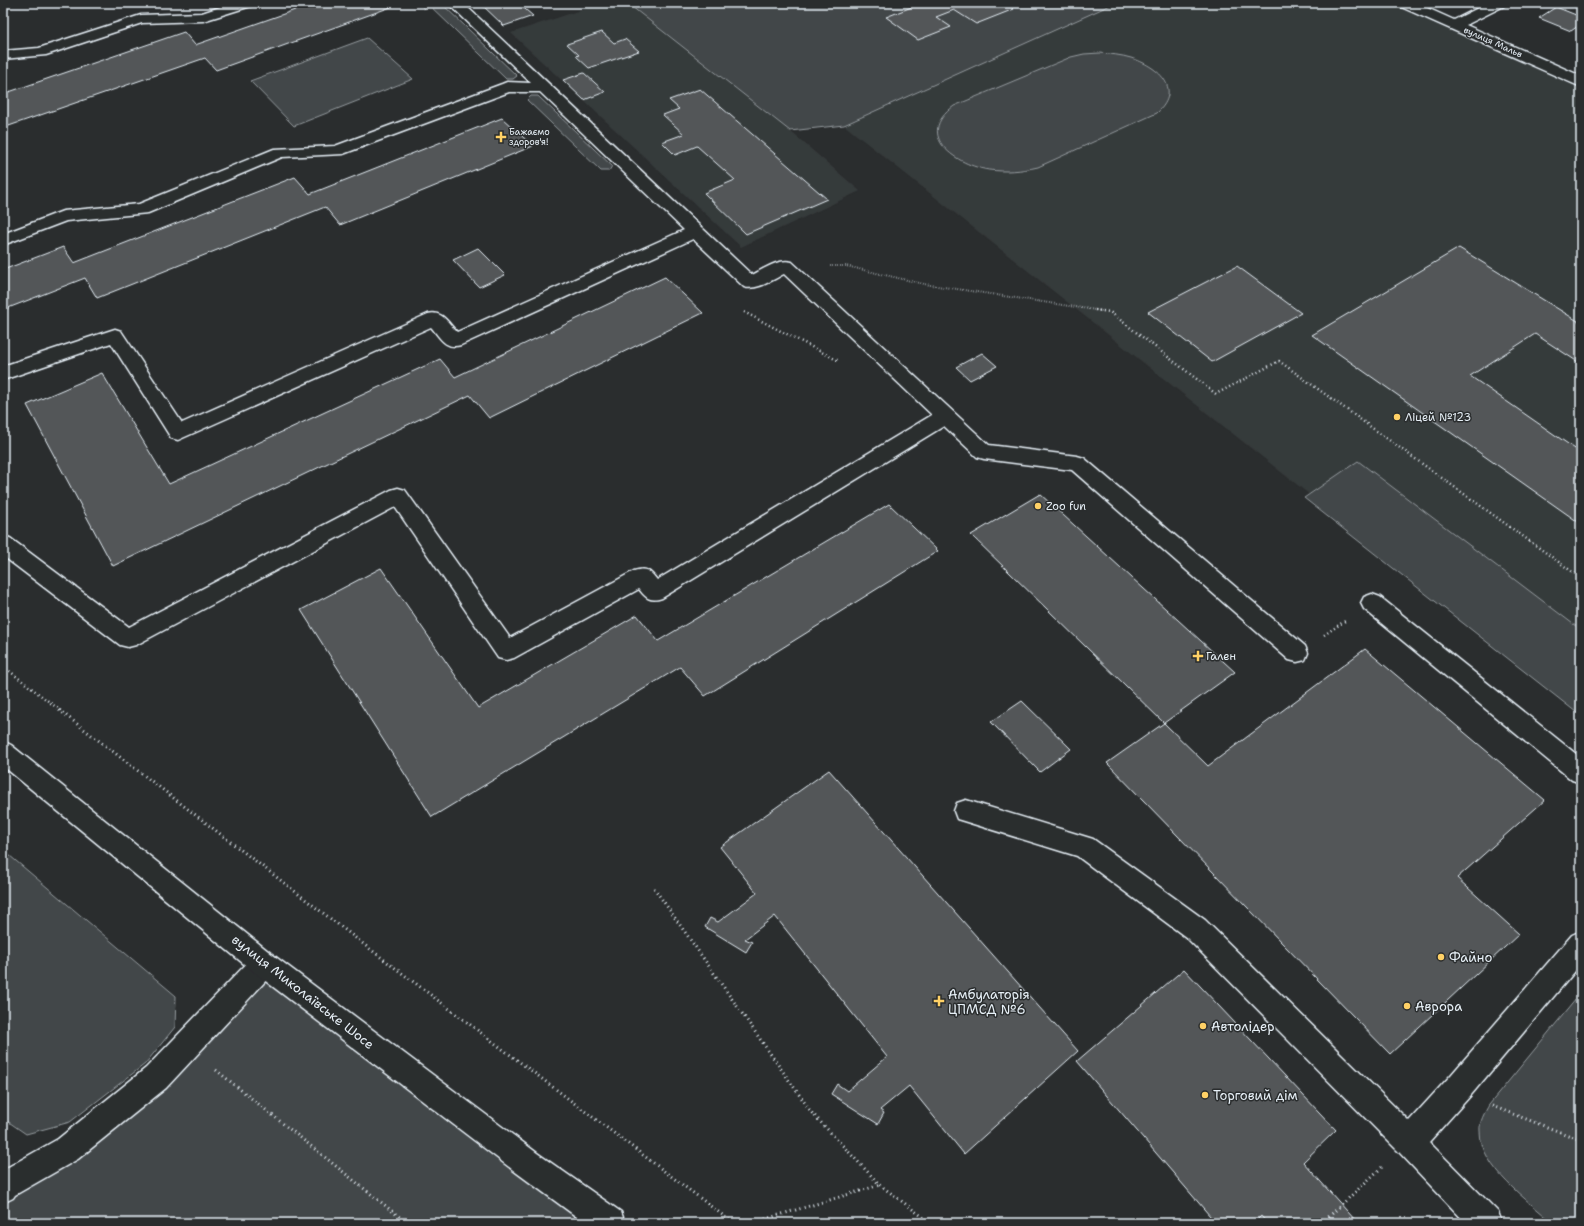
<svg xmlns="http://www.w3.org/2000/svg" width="1584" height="1226" viewBox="0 0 1584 1226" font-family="'Shantell Sans',sans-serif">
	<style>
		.built { fill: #363a3b }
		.green { fill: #424648; stroke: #959ca0 }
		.building { fill: #535759; stroke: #e8f1f8 }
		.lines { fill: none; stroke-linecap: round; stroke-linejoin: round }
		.service-casing { stroke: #e8f1f8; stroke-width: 3 }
		.minor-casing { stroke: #e8f1f8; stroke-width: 3 }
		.primary-casing { stroke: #e8f1f8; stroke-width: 3 }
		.path-far2 { stroke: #e8f1f8; stroke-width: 2; stroke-dasharray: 0.5 2; stroke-linecap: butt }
		.path-far1 { stroke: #e8f1f8; stroke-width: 2.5; stroke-dasharray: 1 3; stroke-linecap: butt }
		.path { stroke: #e8f1f8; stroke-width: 3; stroke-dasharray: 1 3.5; stroke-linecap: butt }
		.service { fill: #2a2d2e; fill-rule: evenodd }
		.minor { fill: #2a2d2e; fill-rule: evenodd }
		.primary { fill: #2a2d2e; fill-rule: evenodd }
		.poi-dot { fill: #ffd166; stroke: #2a2d2e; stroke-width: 1.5 }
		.labels { text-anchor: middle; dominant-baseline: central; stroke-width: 3; stroke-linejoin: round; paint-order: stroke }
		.far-street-label { font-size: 9px; fill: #e8f1f8; stroke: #2a2d2e }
		.far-poi-label { font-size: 9px; fill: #e8f1f8; stroke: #2a2d2e; text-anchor: start }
		.poi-label { font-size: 11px; fill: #e8f1f8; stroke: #2a2d2e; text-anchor: start }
		.near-poi-label { font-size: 13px; fill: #e8f1f8; stroke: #2a2d2e; text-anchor: start }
		.near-street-label { font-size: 13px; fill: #e8f1f8; stroke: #2a2d2e }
	</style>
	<rect width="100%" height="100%" fill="#2a2d2e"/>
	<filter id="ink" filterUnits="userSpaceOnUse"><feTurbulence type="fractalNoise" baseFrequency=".025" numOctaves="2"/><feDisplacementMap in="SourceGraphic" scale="8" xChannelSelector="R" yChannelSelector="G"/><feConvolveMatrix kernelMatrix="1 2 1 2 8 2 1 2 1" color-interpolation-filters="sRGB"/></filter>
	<g filter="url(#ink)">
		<g class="built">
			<polygon points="602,3 627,3 790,131 860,191 741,247 511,33"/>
			<polygon points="1115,3 1404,3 1581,82 1581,710 844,125"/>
		</g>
		<g class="green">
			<polygon points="427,3 441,3 517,76 513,79 506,79"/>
			<polygon points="627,3 1115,3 844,125 790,131"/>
			<polygon points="367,38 413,79 294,126 250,81"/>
			<path d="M 1100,53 C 1110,54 1121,55 1131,58 C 1157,66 1184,88 1157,113 L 1038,167 C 1021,171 1006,172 989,170 C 957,165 913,136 954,106 L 1071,57 L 1084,54 Z"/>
			<polygon points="531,96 538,96 612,166 609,171 601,171 527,100"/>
			<polygon points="1358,461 1581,630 1581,716 1304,498"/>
			<polygon points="3,850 176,996 175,1027 145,1064 70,1122 26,1134 3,1118"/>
			<polygon points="264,964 610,1223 3,1223 3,1188 68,1149"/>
			<path d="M 1581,993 L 1581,1223 L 1553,1223 C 1528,1200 1480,1168 1480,1131 C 1479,1122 1485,1112 1489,1105 Z"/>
		</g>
		<g class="building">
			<polygon points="315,3 387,3 391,7 216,70 205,58 3,128 3,94 184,32 195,45"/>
			<polygon points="480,3 518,3 533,16 504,26"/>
			<polygon points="922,3 1004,3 1014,9 976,24 954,10 936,17 951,27 918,40 886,17"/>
			<polygon points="1556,7 1581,17 1581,24 1571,31 1539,18"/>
			<polygon points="602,32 614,43 625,39 639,51 589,68 576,56 579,55 567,44"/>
			<polygon points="584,73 605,92 584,100 563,80"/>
			<polygon points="700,89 827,199 746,234 704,193 735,180 697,146 675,155 662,142 684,134 663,115 679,109 669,100"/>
			<polygon points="502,118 533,146 340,225 325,207 97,298 85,278 3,310 3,270 63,247 74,263 295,177 310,194"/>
			<polygon points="478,248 505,275 479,287 453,260"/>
			<polygon points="1459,248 1581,323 1581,364 1535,334 1470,376 1581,453 1581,524 1312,335"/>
			<polygon points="1237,266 1301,313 1212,362 1148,312"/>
			<polygon points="665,277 703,313 489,418 470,395 113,566 27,405 102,373 169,484 440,359 455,377"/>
			<polygon points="982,353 997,366 970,380 956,367"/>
			<polygon points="1040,494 1235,672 1164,723 971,535"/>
			<polygon points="889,504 938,551 705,696 680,667 432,817 301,610 381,568 478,708 637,615 658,641"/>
			<polygon points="1365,649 1545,800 1457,878 1519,934 1390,1054 1107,763 1164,723 1208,766"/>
			<polygon points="1022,701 1071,749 1040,772 991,722"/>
			<polygon points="829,770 1078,1051 964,1154 909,1086 880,1110 884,1113 878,1124 831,1094 837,1084 847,1091 887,1057 775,916 745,939 752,942 746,952 705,927 710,918 718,922 757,893 720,847"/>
			<polygon points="1184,969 1336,1130 1303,1162 1356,1221 1354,1223 1267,1223 1261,1216 1254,1223 1216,1223 1077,1061"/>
		</g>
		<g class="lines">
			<defs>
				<g id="service">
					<polygon points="232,3 253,3 251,6 203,21 142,23 46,55 3,59 3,51 39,48 141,15 202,13"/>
					<path d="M 448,3 L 463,3 L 752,275 C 764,269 779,258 792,262 L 989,445 L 1077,456 L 1084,458 L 1305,646 L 1308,653 L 1305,660 L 1297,662 L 1289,660 L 1072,470 L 984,459 L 977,457 L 944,426 L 662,598 C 650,602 646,598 639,589 L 514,658 L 506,660 L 498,658 L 395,507 L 136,645 L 128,647 L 120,645 L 3,556 L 3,536 L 10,538 L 129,627 L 391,490 L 398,488 L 405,490 L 510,638 L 634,571 C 646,567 650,571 657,580 L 932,415 L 784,274 C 772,280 757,291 744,287 L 693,239 L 461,345 C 445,350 440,337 431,327 L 178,440 L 171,438 L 111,343 L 3,380 L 3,366 L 115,329 L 121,331 L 182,423 L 428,314 C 442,310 448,323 457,332 L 684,230 L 540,92 L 509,92 L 343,154 L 282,157 L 148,213 L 66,221 L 3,245 L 3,234 L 63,211 L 139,204 L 274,149 L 335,146 L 502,84 L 507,82 L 531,83 Z"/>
					<polygon points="1372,594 1380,597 1581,758 1581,783 1572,780 1364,609 1361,603 1364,597"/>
					<polygon points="966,800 1093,839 1205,920 1409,1121 1451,1075 1572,935 1581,931 1581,964 1471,1095 1429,1142 1498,1212 1502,1223 1466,1223 1399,1152 1187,938 1077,856 957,819 954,811 957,803"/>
				</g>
				<g id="minor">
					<polygon points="1397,3 1416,3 1454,20 1488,3 1506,3 1504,6 1466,25 1581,76 1581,87 1399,6"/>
					<polygon points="264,951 273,955 277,964 273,973 166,1088 78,1159 15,1195 13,1198 3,1203 3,1170 58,1139 146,1068 255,955"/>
				</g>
				<polygon id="primary" points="3,741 11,745 273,955 537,1153 621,1212 625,1223 585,1223 517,1173 255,973 3,766"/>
			</defs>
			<use href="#service" class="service-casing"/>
			<use href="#minor" class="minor-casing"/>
			<use href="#primary" class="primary-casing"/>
			<g class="path-far2">
				<polyline points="419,3 426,10"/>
				<polyline points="830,266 846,266 924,284 1102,311"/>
			</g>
			<g class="path-far1">
				<polyline points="1095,310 1110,312 1216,394 1279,361 1581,578"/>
				<polyline points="744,312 839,361"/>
				<polyline points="1324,635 1345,621"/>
				<polyline points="3,666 61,711"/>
			</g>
			<g class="path">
				<polyline points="59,710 366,946 733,1223"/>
				<polyline points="654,888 812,1113 880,1185 931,1223"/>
				<polyline points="216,1070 407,1223"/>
				<polyline points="1492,1106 1581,1140"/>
				<polyline points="752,1223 880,1185"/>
				<polyline points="1322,1223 1382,1167"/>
			</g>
			<use href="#service" class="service"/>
			<use href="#minor" class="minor"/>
			<use href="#primary" class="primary"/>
		</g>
	</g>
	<g class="poi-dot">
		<path d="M499 131h4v4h4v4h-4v4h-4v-4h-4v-4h4z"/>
		<circle cx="1397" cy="417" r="4"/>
		<circle cx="1038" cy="506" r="4"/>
		<path d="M1196 650h4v4h4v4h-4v4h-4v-4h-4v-4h4z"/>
		<circle cx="1441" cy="957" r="4"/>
		<path d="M937 995h4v4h4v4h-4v4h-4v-4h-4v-4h4z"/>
		<circle cx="1407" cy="1006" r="4"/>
		<circle cx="1203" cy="1026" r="4"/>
		<circle cx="1205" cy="1095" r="4"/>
	</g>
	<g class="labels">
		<g class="far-street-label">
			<text transform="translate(1493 42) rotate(24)">вулиця Мальв</text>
		</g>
		<g class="far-poi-label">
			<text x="509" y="132">Бажаємо<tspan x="509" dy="10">здоров'я!</tspan></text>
		</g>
		<g class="poi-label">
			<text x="1405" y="417">Ліцей №123</text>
			<text x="1046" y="506">Zoo fun</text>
			<text x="1206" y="656">Гален</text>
		</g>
		<g class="near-poi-label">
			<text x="1449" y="957">Файно</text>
			<text x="948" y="994">Амбулаторія<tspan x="948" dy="15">ЦПМСД №6</tspan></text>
			<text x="1415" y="1006">Аврора</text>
			<text x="1211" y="1026">Автолідер</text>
			<text x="1213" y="1095">Торговий дім</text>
		</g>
		<g class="near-street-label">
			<text transform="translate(303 992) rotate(38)">вулиця Миколаївське Шосе</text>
		</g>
	</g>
	<rect width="1584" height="1226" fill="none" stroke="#2a2d2e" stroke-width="16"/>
	<rect x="8" y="8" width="1568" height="1210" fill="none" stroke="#e8f1f8" stroke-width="1.5" filter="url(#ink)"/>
</svg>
